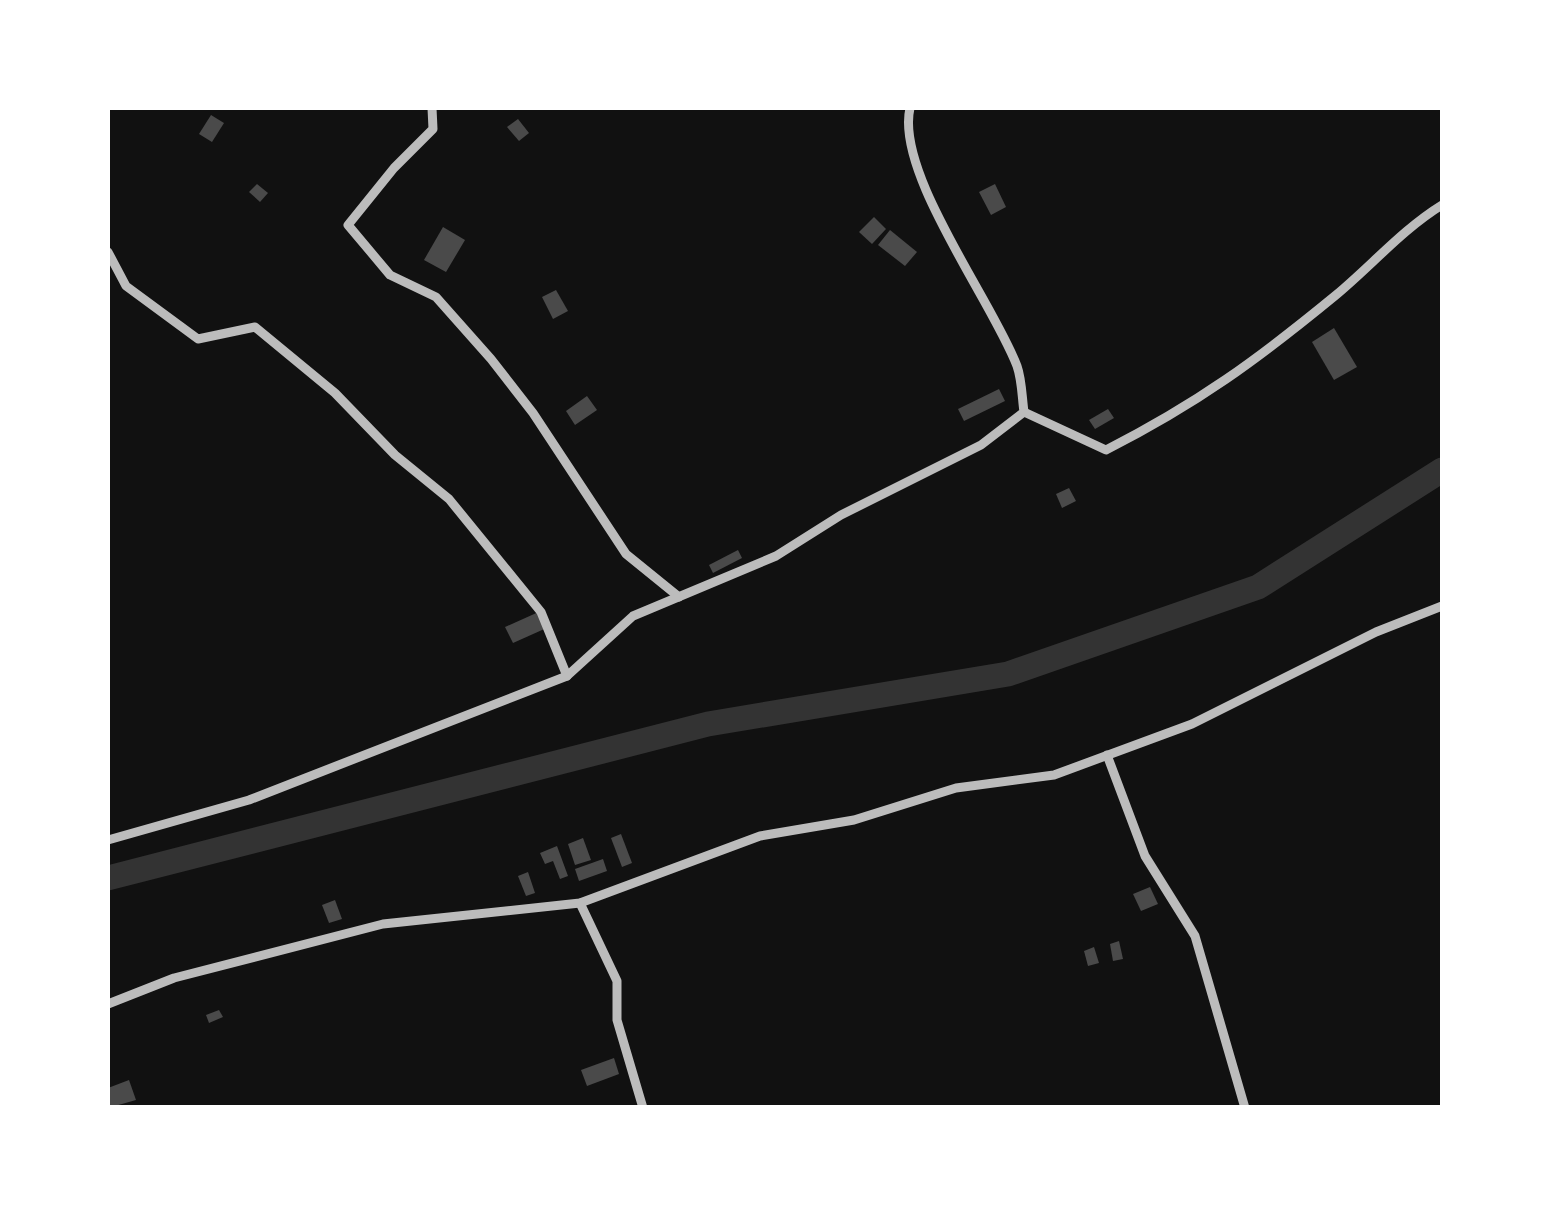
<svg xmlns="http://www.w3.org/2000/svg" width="1550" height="1215" viewBox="0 0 1550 1215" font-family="'Times New Roman',serif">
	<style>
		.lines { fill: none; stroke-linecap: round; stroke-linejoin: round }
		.river { stroke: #333; stroke-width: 25 }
		.building { fill: #4a4a4a }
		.minor { stroke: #bcbcbc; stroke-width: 9 }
	</style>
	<rect width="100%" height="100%" fill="#111"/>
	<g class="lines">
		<polyline class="river" points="108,878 708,724 1008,674 1258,587 1442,470"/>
	</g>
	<g class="building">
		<polygon points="211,115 224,123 212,142 199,134"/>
		<polygon points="518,119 529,133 519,141 507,127"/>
		<polygon points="257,184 268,193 260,202 249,192"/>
		<polygon points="995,184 1006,207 991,215 979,192"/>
		<polygon points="874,217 886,229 872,244 859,232"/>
		<polygon points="443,227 465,240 446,272 424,260"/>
		<polygon points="890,230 917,252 905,266 878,245"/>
		<polygon points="556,290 568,311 553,319 542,297"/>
		<polygon points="1334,328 1357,367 1334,380 1312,342"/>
		<polygon points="999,389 1005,401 964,421 958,409"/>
		<polygon points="587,396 597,410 575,425 566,411"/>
		<polygon points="1108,409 1114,418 1095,429 1089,420"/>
		<polygon points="1069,488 1076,501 1062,508 1056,494"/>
		<polygon points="738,550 742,558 713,573 709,565"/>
		<polygon points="543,610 551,626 513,643 505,627"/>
		<polygon points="621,834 632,863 622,867 611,838"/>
		<polygon points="583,838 591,860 575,865 568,844"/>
		<polygon points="557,846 568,876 560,879 553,861 545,864 540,853"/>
		<polygon points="603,859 607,871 579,881 575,869"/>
		<polygon points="528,872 535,893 526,896 518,876"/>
		<polygon points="1150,887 1158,904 1141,911 1133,894"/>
		<polygon points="335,900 342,919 329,923 322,905"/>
		<polygon points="1119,941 1123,959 1113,961 1110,944"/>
		<polygon points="1094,947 1099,963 1088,966 1084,951"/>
		<polygon points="219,1010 223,1017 209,1023 206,1015"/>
		<polygon points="614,1058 619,1074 587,1086 581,1070"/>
		<polygon points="129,1080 136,1100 108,1108 108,1088"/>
	</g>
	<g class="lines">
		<g class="minor">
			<polyline points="432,108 433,129 394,168 348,225 390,275 436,297 491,359 533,413 626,554 679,597"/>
			<polyline points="108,252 126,286 198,339 255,327 335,393 395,455 449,499 541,612 567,676"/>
			<path d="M 1024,412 L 1106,450 C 1198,403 1257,360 1336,295 C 1372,265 1403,229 1442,205"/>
			<polyline points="1107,755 1145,856 1195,936 1245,1108"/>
			<path d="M 108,840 L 249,800 L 567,676 L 633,616 L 776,556 L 841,515 L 981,445 L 1024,412 C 1022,398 1022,380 1017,366 C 993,302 895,173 910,108"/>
			<polyline points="580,903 617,981 617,1020 643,1108"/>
			<polyline points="108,1004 174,978 383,924 580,903 760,836 854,820 956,788 1054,775 1192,724 1376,632 1442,606"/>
		</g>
	</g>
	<rect width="1550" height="1215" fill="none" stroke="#ffffff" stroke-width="220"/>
</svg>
